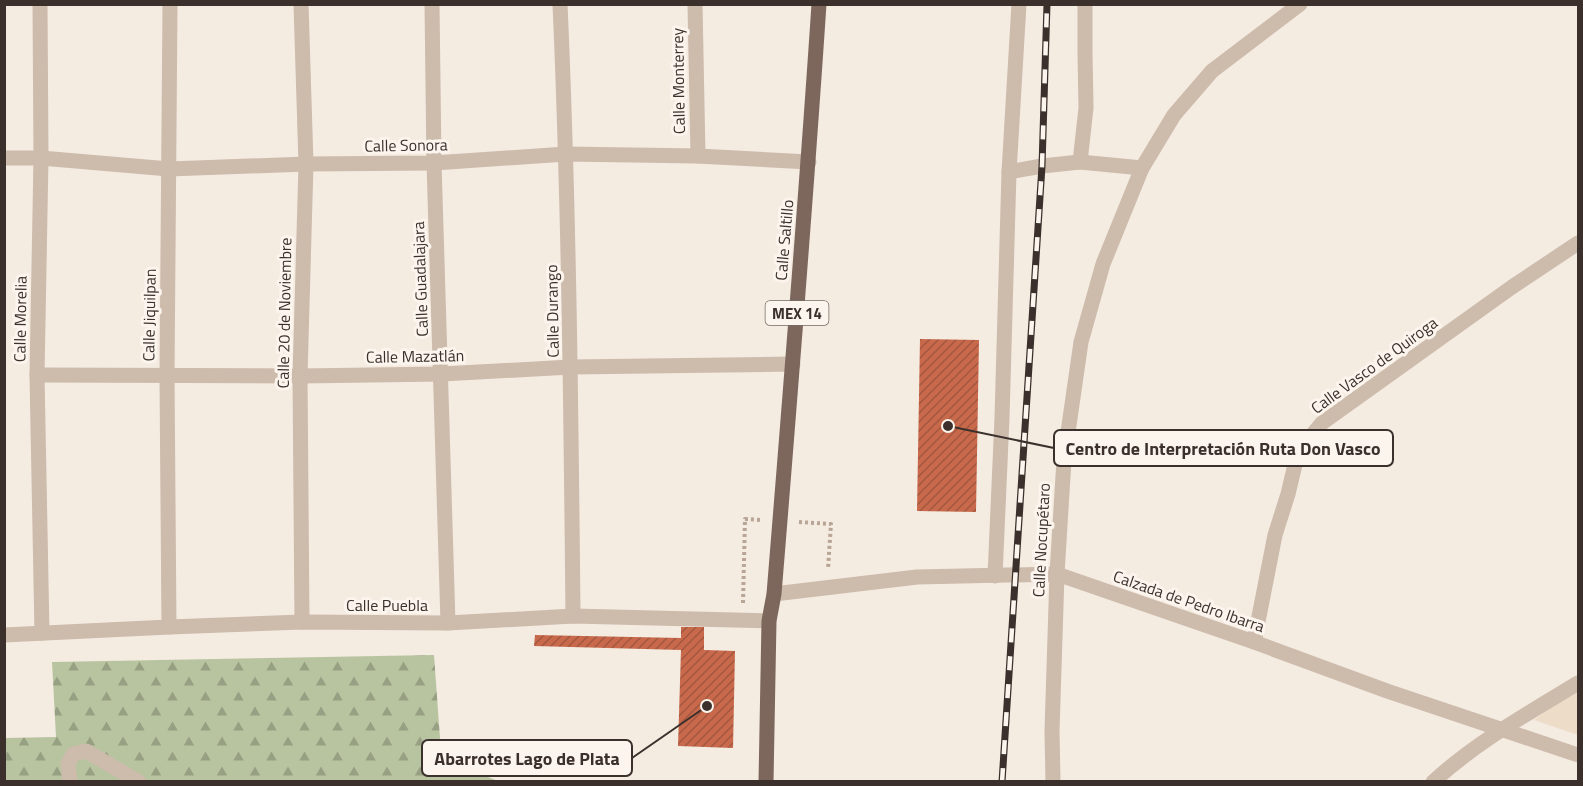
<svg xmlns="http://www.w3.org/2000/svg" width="1583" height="786" viewBox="0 0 1583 786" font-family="'Titillium Web',sans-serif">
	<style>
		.forest { fill: url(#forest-firs) }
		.plaza { fill: #ecdcc8 }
		.building { fill: url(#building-hatch) }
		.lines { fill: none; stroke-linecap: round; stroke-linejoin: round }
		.path { stroke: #b9a596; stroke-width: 4; stroke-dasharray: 3 3; stroke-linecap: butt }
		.minor { stroke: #cdbbac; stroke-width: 15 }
		.major { stroke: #7d675c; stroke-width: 15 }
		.rail-casing { stroke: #3b302b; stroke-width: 7 }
		.rail { stroke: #fbf5ee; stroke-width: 4.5; stroke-dasharray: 14; stroke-linecap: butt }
		.labels { text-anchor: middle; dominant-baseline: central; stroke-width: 6; stroke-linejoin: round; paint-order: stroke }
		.shield { fill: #fbf5ee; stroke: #756b66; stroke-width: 1.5 }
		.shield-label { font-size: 15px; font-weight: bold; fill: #3b302b }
		.street-label { font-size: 16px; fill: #3b302b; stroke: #fbf5ee }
		.leader { fill: none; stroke: #3b302b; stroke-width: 2 }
		.callout-dot { fill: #3b302b; stroke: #fbf5ee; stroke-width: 2 }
		.callout { fill: #fbf5ee; stroke: #3b302b; stroke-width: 2 }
		.callout-label { font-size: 18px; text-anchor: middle; font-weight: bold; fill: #3b302b }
	</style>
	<defs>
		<pattern id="forest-firs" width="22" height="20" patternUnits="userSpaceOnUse" patternTransform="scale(1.5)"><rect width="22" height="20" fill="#b8c4a0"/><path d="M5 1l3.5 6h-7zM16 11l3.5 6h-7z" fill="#97a083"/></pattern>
		<pattern id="building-hatch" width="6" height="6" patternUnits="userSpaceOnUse" patternTransform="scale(1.5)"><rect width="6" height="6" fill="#c8694b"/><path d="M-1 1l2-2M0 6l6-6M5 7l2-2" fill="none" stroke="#a4573f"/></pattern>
	</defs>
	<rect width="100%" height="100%" fill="#f4ebe1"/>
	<polygon class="forest" points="434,655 441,752 455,763 475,765 488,777 498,781 5,781 4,738 56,737 52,662"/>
	<polygon class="plaza" points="1578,687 1578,735 1534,720"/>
	<g class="building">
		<polygon points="920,339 979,340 976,512 917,511"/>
		<polygon points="681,627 704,627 704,650 735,651 733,748 678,746 681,650 534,646 535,635 681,638"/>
	</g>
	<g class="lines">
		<g class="path">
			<polyline points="799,522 831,524 828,569"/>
			<polyline points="743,603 745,519 762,520"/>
		</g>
		<g class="minor">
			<polyline points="40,4 41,158 37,375 42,633"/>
			<polyline points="301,4 306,164 300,376 302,622"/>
			<polyline points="432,4 434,163 448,623"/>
			<path d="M 560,4 C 569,208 571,412 573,616"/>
			<polyline points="695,4 698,156"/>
			<polyline points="4,158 41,158 169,169 306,164 434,163 566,154 698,156 809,162"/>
			<polyline points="1080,162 1086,108 1085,52 1085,4"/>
			<polyline points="1009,172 1042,166 1080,162 1142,168 1174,115 1212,71 1300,4"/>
			<polyline points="37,375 300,376 442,374 571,367 793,364"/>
			<polyline points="995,576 1002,418 1009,172 1019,4"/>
			<polyline points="774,594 917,577 1057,574 1254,642 1387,691 1578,755"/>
			<polyline points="169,627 167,376 170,4"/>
			<polyline points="4,635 169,627 302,622 448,623 573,616 769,621"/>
			<polyline points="1254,642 1275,535 1288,494 1298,452 1322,423 1512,287 1578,243"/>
			<polyline points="70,782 68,764 73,754 86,751 139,782"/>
			<polyline points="1053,782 1052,731 1057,574 1064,460 1081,342 1103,264 1142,168"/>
			<path d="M 1433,782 C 1476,742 1529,713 1578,683"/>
		</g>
		<path class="major" d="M 766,782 L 769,621 L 774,594 C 790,398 806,201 819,4"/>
		<defs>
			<polyline id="rail" points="1002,782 1042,166 1047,4"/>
		</defs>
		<use href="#rail" class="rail-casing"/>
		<use href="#rail" class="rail"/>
	</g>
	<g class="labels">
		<rect class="shield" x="765.5" y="301" width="63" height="24" rx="4.5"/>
		<g class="shield-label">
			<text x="797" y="313">MEX 14</text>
		</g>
		<g class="street-label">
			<text transform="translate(678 81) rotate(-91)">Calle Monterrey</text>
			<text transform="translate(406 145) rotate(-1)">Calle Sonora</text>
			<text transform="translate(784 240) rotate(-85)">Calle Saltillo</text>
			<text transform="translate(420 279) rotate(-92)">Calle Guadalajara</text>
			<text transform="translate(552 311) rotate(-91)">Calle Durango</text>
			<text transform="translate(284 313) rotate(-89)">Calle 20 de Noviembre</text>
			<text transform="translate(149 315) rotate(-89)">Calle Jiquilpan</text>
			<text transform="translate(20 319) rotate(-89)">Calle Morelia</text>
			<text transform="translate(415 356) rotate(-1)">Calle Mazatlán</text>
			<text transform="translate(1374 365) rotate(-36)">Calle Vasco de Quiroga</text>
			<text transform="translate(1041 540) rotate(-87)">Calle Nocupétaro</text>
			<text transform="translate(1189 601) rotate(19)">Calzada de Pedro Ibarra</text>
			<text x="387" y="605">Calle Puebla</text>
		</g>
	</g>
	<path class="leader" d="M948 426L1054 448M707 706L632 758"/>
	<g class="callout-dot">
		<circle cx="948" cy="426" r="6"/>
		<circle cx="707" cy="706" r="6"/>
	</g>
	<g class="callout">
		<rect x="1054" y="430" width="339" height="36" rx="6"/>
		<rect x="422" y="740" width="210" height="36" rx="6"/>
	</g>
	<g class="callout-label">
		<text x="1223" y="455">Centro de Interpretación Ruta Don Vasco</text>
		<text x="527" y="765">Abarrotes Lago de Plata</text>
	</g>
	<rect width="1583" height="786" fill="none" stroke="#3b302b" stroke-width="12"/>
</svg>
